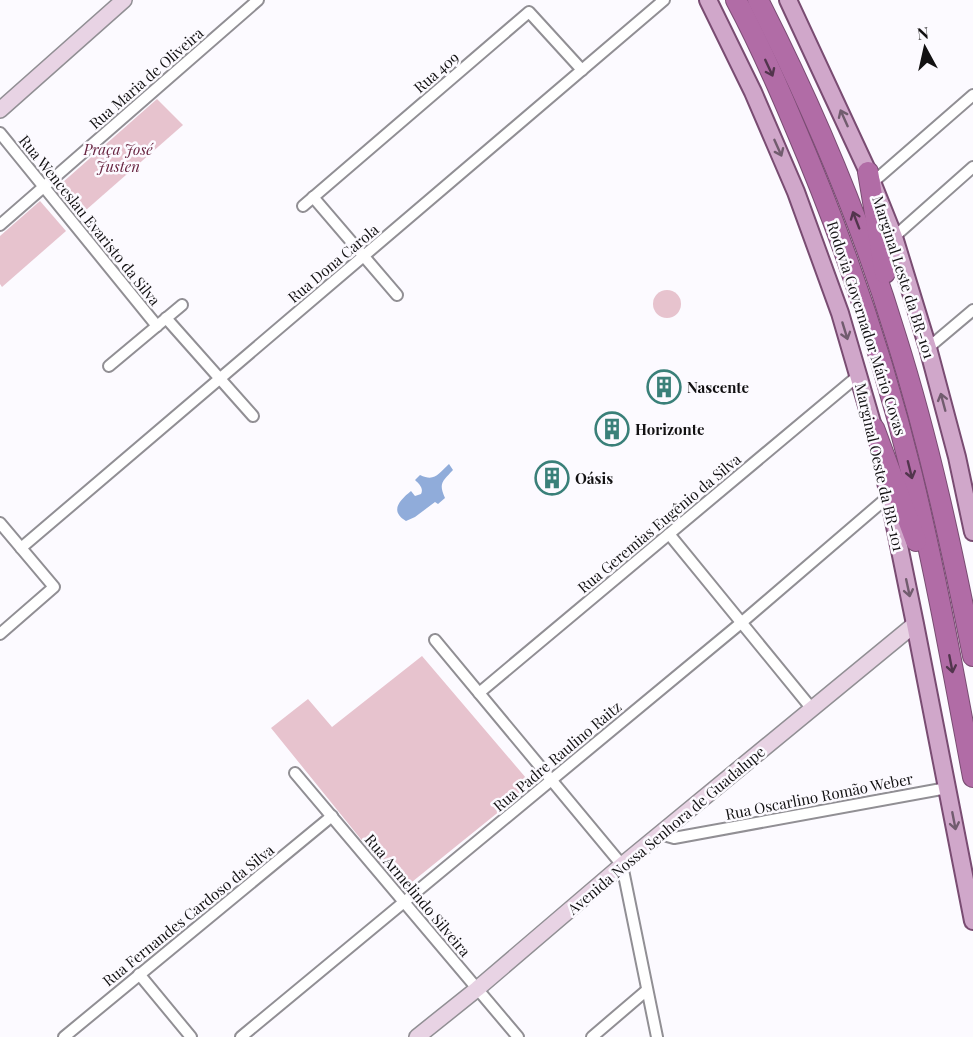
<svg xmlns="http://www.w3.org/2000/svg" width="973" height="1037" viewBox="0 0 973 1037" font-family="'Playfair Display',serif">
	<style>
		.green { fill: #e7c3ce }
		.water { fill: #90acda }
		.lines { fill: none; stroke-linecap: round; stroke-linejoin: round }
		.street-casing { stroke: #918f94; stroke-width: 14 }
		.secondary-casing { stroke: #918f94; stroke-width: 18 }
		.primary-casing { stroke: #794c72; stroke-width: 20 }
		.highway-casing { stroke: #794c72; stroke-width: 22 }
		.street { stroke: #fff; stroke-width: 10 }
		.secondary { stroke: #e8d3e4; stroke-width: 15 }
		.primary { stroke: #d0a7ca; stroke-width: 16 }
		.highway { stroke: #b16ca6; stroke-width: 20 }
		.oneway { stroke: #52354d }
		.oneway2 { stroke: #715c6e }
		.labels { text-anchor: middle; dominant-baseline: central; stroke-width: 5; stroke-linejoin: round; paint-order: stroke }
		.street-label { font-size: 15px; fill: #121112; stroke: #fcfaff }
		.park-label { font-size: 15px; font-style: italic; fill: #67233f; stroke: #fcfaff }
		.poi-label { font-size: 15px; font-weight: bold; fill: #121112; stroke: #fcfaff; text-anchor: start }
	</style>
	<rect width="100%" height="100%" fill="#fcfaff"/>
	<g class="green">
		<polygon points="157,99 183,125 78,217 54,190"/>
		<polygon points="40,201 66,231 2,287 0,284 0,236"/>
		<circle cx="667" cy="304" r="14"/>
		<polygon points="422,656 532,785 402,890 271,728 308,699 332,727"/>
	</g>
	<path class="water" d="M 449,464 L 453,470 C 443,481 438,483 445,498 L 438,504 L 435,502 L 415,517 L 406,521 C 389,511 400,500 411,491 L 415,496 L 421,494 C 424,488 419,484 415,480 L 420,475 C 435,482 438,474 449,464 Z"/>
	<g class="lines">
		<defs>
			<g id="street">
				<polyline points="0,133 157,326"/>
				<polyline points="872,183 973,95"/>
				<polyline points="313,197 397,295"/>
				<polyline points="303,206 529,12 582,70"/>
				<polyline points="0,225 258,0"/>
				<polyline points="894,237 973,167"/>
				<polyline points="166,318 253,416"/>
				<polyline points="928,348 973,310"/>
				<polyline points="109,366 182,305"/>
				<polyline points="0,523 54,587 0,634"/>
				<polyline points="669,534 812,709"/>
				<polyline points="21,548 664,0"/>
				<polyline points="435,640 622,865 657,1037"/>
				<polyline points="479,693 859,375"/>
				<polyline points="295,773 518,1037"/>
				<polyline points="662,832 667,836 674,838 947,788"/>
				<polyline points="139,974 191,1037"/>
				<polyline points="64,1037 332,816"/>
				<polyline points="241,1037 741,623 889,496"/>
				<polyline points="592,1037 647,990"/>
			</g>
			<g id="secondary">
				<polyline points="0,110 124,0"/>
				<polyline points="417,1037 477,989 622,865 915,624"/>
			</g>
			<g id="primary">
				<polyline points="708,0 753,92 796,192 840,313 877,440"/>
				<polyline points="788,0 868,172 894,237 928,348 957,457 973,532"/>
				<polyline points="885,477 915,624 973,921"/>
			</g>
			<g id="highway">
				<path d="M 736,0 C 758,41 777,84 795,127 C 843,239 883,356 912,475 C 936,575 954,676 973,777"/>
				<path d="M 758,0 C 813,108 861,221 896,337 C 929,442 952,549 973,656"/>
				<polyline points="868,172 885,273"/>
				<polyline points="874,428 916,541"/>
			</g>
		</defs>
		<use href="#street" class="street-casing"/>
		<use href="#secondary" class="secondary-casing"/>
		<use href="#primary" class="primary-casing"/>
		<use href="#highway" class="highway-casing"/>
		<use href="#street" class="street"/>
		<use href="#secondary" class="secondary"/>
		<use href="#primary" class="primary"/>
		<use href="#highway" class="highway"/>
	</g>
	<defs><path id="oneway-shaft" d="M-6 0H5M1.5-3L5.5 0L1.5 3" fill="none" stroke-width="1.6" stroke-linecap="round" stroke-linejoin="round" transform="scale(1.5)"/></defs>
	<g class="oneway">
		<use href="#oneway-shaft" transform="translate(769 68) rotate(65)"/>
		<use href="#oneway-shaft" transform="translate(856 220) rotate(-111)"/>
		<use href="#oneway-shaft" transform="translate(910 470) rotate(76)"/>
		<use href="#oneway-shaft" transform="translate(951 664) rotate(79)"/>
	</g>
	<g class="oneway2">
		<use href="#oneway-shaft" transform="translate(844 118) rotate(-114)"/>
		<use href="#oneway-shaft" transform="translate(778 148) rotate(66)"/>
		<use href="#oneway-shaft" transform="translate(845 331) rotate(73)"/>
		<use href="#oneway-shaft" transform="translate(943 402) rotate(-105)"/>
		<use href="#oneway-shaft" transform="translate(908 588) rotate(78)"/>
		<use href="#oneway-shaft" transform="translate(954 821) rotate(79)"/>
	</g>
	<defs>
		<symbol id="building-ring" viewBox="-11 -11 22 22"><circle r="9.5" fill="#fcfaff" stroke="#3a8079" stroke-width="1.5"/><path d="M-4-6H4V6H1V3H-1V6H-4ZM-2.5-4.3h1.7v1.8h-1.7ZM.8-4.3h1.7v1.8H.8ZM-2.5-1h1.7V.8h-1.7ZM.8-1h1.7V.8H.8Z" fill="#3a8079"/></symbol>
	</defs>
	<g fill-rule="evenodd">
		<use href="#building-ring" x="645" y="368" width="38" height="38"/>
		<use href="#building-ring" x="593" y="410" width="38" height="38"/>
		<use href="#building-ring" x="533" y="459" width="38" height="38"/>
	</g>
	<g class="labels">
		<g class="street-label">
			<text transform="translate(436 72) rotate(-41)">Rua 409</text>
			<text transform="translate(146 78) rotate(-41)">Rua Maria de Oliveira</text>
			<text transform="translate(90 220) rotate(51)">Rua Wenceslau Evaristo da Silva</text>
			<text transform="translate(333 263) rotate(-40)">Rua Dona Carola</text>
			<text transform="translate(904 277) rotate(72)">Marginal Leste da BR-101</text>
			<text transform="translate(867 328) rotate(72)">Rodovia Governador Mário Covas</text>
			<text transform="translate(880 467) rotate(77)">Marginal Oeste da BR-101</text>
			<text transform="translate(659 523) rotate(-40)">Rua Geremias Eugênio da Silva</text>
			<text transform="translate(557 756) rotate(-40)">Rua Padre Raulino Raitz</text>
			<text transform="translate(819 796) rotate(-11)">Rua Oscarlino Romão Weber</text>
			<text transform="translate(666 830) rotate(-40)">Avenida Nossa Senhora de Guadalupe</text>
			<text transform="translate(418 895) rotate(50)">Rua Armelindo Silveira</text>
			<text transform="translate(188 915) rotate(-39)">Rua Fernandes Cardoso da Silva</text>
		</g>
		<g class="park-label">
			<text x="118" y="149">Praça José<tspan x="118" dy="17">Justen</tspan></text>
		</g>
		<g class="poi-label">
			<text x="687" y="387">Nascente</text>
			<text x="635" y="429">Horizonte</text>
			<text x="575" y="478">Oásis</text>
		</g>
	</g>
	<g transform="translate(925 48) rotate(352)" stroke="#fcfaff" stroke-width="4.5" paint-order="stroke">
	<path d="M0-4.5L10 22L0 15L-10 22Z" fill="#121112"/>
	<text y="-9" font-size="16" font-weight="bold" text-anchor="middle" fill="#121112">N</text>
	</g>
</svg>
